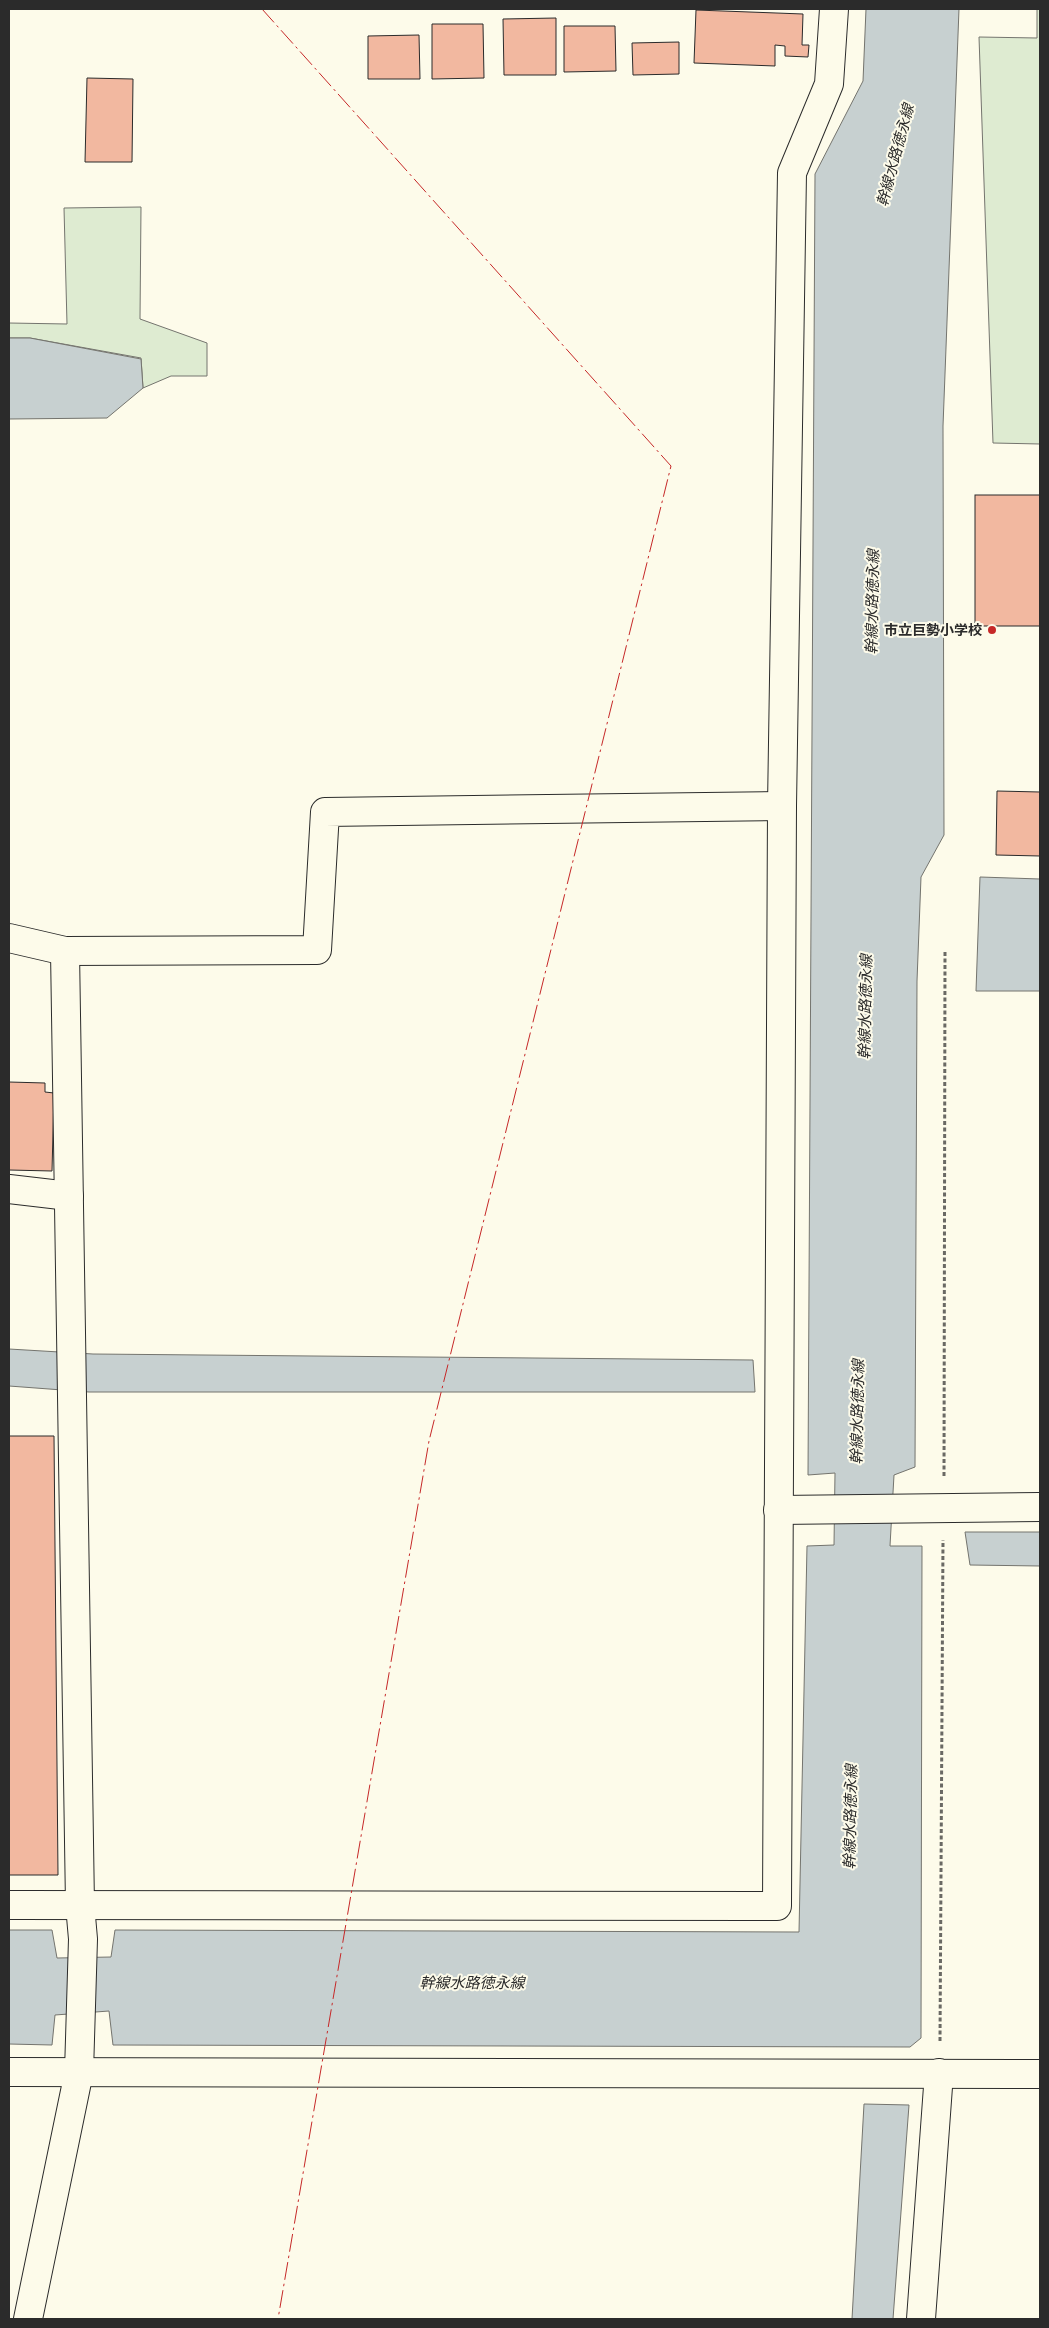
<svg xmlns="http://www.w3.org/2000/svg" width="1049" height="2328" viewBox="0 0 1049 2328" font-family="'Public Sans','Noto Sans JP',sans-serif">
	<style>
		.green { fill: #deebd1; stroke: #74746e }
		.water { fill: #c7d0d0; stroke: #74746e }
		.building { fill: #f2b8a0; stroke: #2b2b2b }
		.lines { fill: none; stroke-linecap: round; stroke-linejoin: round }
		.minor-casing { stroke: #2b2b2b; stroke-width: 30 }
		.path { stroke: #6a6964; stroke-width: 3; stroke-dasharray: 4 2.5; stroke-linecap: butt }
		.minor { stroke: #fdfbea; stroke-width: 28 }
		.power { stroke: #c62828; stroke-width: 1; stroke-dasharray: 18 4 2.5 4; stroke-linecap: butt }
		.poi-dot { fill: #c62828; stroke: #fdfbea; stroke-width: 2 }
		.labels { text-anchor: middle; dominant-baseline: central; stroke-width: 4; stroke-linejoin: round; paint-order: stroke }
		.poi-label { font-size: 14px; font-weight: bold; fill: #2b2b2b; stroke: #fdfbea; text-anchor: end }
		.water-label { font-size: 15px; font-style: italic; fill: #2b2b2b; stroke: #fdfbea }
	</style>
	<rect width="100%" height="100%" fill="#fdfbea"/>
	<g class="green">
		<polygon points="1037,9 1040,9 1040,444 993,443 979,37 1037,38"/>
		<polygon points="141,207 140,319 207,343 207,376 171,376 143,388 141,358 30,338 9,338 9,323 67,324 64,208"/>
	</g>
	<g class="water">
		<polygon points="866,9 959,9 943,426 944,835 921,877 917,981 915,1467 894,1475 890,1546 922,1546 921,2038 910,2047 113,2045 109,2011 55,2015 52,2045 9,2044 9,1930 52,1930 57,1958 111,1957 115,1930 799,1932 807,1546 834,1545 835,1473 808,1475 815,174 863,81"/>
		<polygon points="9,338 30,338 141,359 143,388 107,418 9,419"/>
		<polygon points="980,877 1040,879 1040,991 976,991"/>
		<polygon points="9,1349 93,1354 753,1360 755,1392 89,1392 9,1386"/>
		<polygon points="965,1532 1040,1532 1040,1566 970,1565"/>
		<polygon points="864,2104 909,2105 893,2319 852,2319"/>
	</g>
	<g class="building">
		<polygon points="696,10 803,14 802,45 809,45 808,57 785,56 785,46 775,45 775,66 694,63"/>
		<polygon points="556,18 556,75 504,75 503,19"/>
		<polygon points="432,24 483,24 484,78 432,79"/>
		<polygon points="564,26 615,26 616,71 564,72"/>
		<polygon points="419,35 420,79 368,79 368,36"/>
		<polygon points="679,42 679,74 633,75 632,43"/>
		<polygon points="87,78 133,79 132,162 85,162"/>
		<rect x="975" y="495" width="65" height="131"/>
		<polygon points="997,791 1040,792 1040,856 996,855"/>
		<polygon points="9,1082 45,1083 45,1092 54,1093 52,1171 9,1170"/>
		<polygon points="9,1436 54,1436 58,1875 9,1875"/>
	</g>
	<g class="lines">
		<defs>
			<g id="minor">
				<polyline points="9,938 65,951 317,950 325,812 782,806"/>
				<polyline points="9,1189 69,1196"/>
				<polyline points="778,1510 1040,1507"/>
				<polyline points="9,1905 777,1906 782,806 792,173 829,84 834,9"/>
				<polyline points="9,2072 1040,2074"/>
				<polyline points="28,2319 79,2072 83,1939 80,1905 65,951"/>
				<polyline points="921,2319 939,2073"/>
			</g>
		</defs>
		<use href="#minor" class="minor-casing"/>
		<g class="path">
			<polyline points="944,1476 945,952"/>
			<polyline points="940,2041 943,1540"/>
		</g>
		<use href="#minor" class="minor"/>
		<polyline class="power" points="262,9 671,466 429,1441 278,2319"/>
	</g>
	<circle class="poi-dot" cx="992" cy="630" r="5"/>
	<g class="labels">
		<g class="poi-label">
			<text x="982" y="630">市立巨勢小学校</text>
		</g>
		<g class="water-label">
			<text transform="translate(895 155) rotate(-75)">幹線水路徳永線</text>
			<text transform="translate(872 602) rotate(-89)">幹線水路徳永線</text>
			<text transform="translate(865 1007) rotate(-89)">幹線水路徳永線</text>
			<text transform="translate(857 1412) rotate(-89)">幹線水路徳永線</text>
			<text transform="translate(850 1817) rotate(-89)">幹線水路徳永線</text>
			<text x="472" y="1982">幹線水路徳永線</text>
		</g>
	</g>
	<rect width="1049" height="2328" fill="none" stroke="#2b2b2b" stroke-width="20"/>
</svg>
